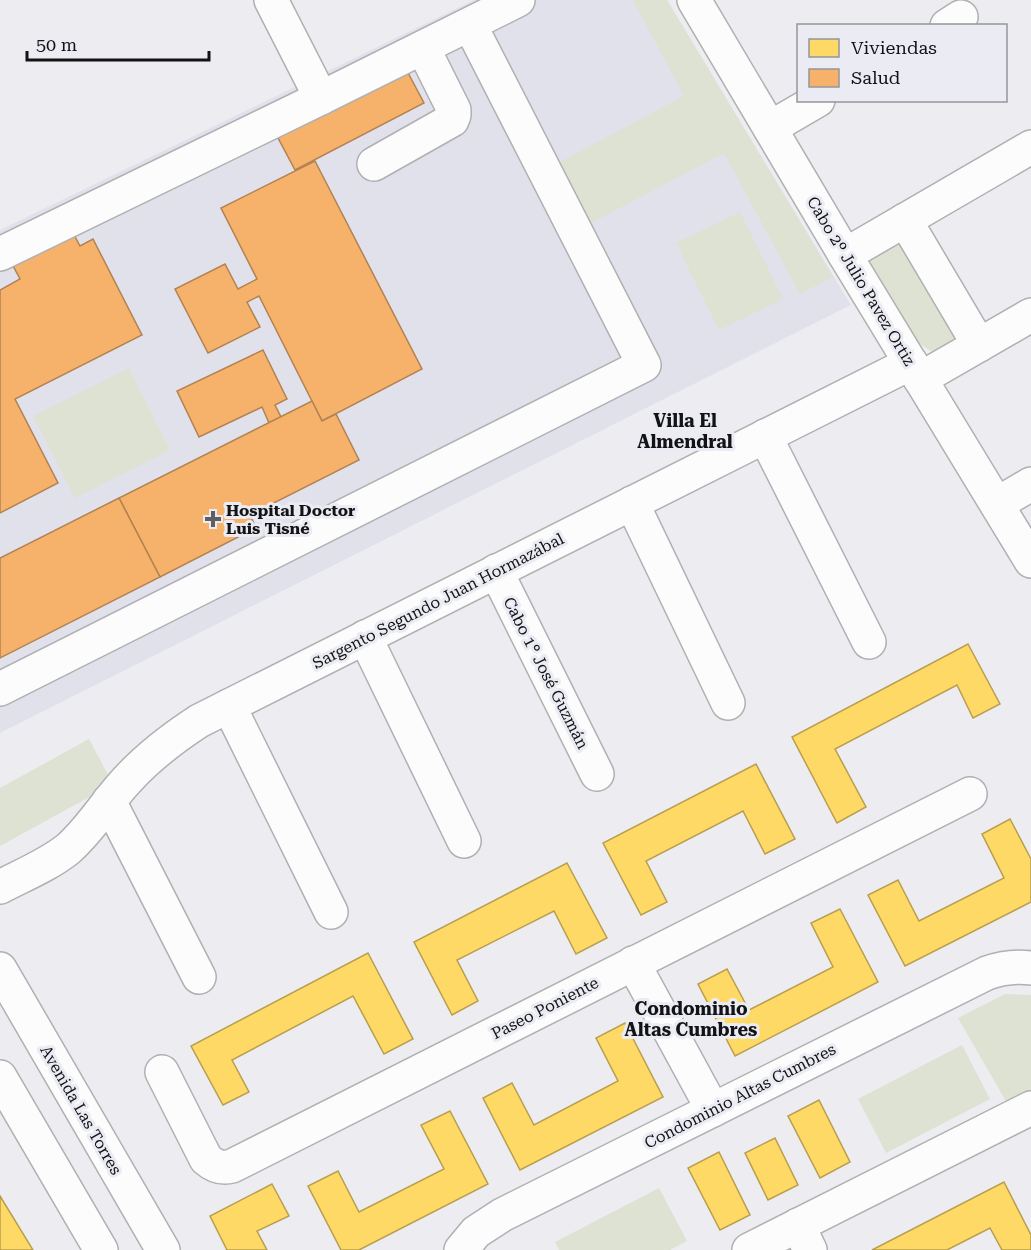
<svg xmlns="http://www.w3.org/2000/svg" width="1031" height="1250" viewBox="0 0 1031 1250" font-family="'Roboto Serif',serif">
	<style>
		.built { fill: #e1e1ec }
		.green { fill: #dde2d2 }
		.homes { fill: #ffd966; stroke: #b89e4e; stroke-width: 1.5 }
		.health { fill: #f6b26b; stroke: #b28252; stroke-width: 1.5 }
		.lines { fill: none; stroke-linecap: round; stroke-linejoin: round }
		.minor-casing { stroke: #b0b0b3; stroke-width: 36 }
		.major-casing { stroke: #b0b0b3; stroke-width: 36 }
		.minor { stroke: #fcfcfd; stroke-width: 33 }
		.major { stroke: #fcfcfd; stroke-width: 33 }
		.poi-dot { fill: #5f5f63; stroke: #ebecf3; stroke-width: 2 }
		.labels { text-anchor: middle; dominant-baseline: central; stroke-width: 6; stroke-linejoin: round; paint-order: stroke }
		.street-label { font-size: 16px; fill: #131316; stroke: #ebecf3 }
		.poi-label { font-size: 16px; font-weight: bold; fill: #131316; stroke: #ebecf3; text-anchor: start }
		.neighbourhood-label { font-size: 18px; font-weight: bold; fill: #131316; stroke: #ebecf3 }
	</style>
	<rect width="100%" height="100%" fill="#ededf1"/>
	<polygon class="built" points="474,0 667,0 851,305 0,733 0,230"/>
	<g class="green">
		<polygon points="633,0 667,0 833,277 800,294 724,153 591,223 558,163 684,96"/>
		<polygon points="740,212 783,299 719,330 676,243"/>
		<polygon points="905,228 973,341 943,359 916,341 864,254"/>
		<polygon points="129,368 170,450 75,498 33,416"/>
		<polygon points="89,739 113,784 0,846 0,788"/>
		<polygon points="1005,994 1031,995 1031,1098 1011,1110 958,1018"/>
		<polygon points="962,1045 990,1099 886,1153 858,1099"/>
		<polygon points="659,1188 687,1241 670,1250 559,1250 555,1242"/>
	</g>
	<g class="homes">
		<polygon points="968,644 1000,704 973,718 957,685 835,749 866,807 837,823 792,737"/>
		<polygon points="756,764 795,839 765,854 743,811 646,861 667,902 641,915 603,843"/>
		<polygon points="1010,819 1031,859 1031,902 905,966 868,895 898,880 919,921 1004,878 982,834"/>
		<polygon points="567,863 607,938 576,954 554,911 457,960 478,1001 452,1015 414,942"/>
		<polygon points="840,909 878,982 735,1056 698,984 727,969 749,1010 833,967 811,923"/>
		<polygon points="368,953 413,1039 384,1054 353,996 232,1060 249,1092 223,1105 191,1046"/>
		<polygon points="625,1023 663,1097 520,1170 483,1098 512,1083 534,1125 618,1081 596,1038"/>
		<polygon points="819,1100 850,1162 820,1178 788,1116"/>
		<polygon points="450,1111 488,1184 359,1250 341,1250 308,1186 338,1171 359,1212 444,1169 421,1125"/>
		<polygon points="775,1138 798,1185 768,1200 745,1153"/>
		<polygon points="719,1152 750,1215 720,1230 688,1168"/>
		<polygon points="1004,1182 1031,1235 1031,1250 1002,1250 990,1228 947,1250 872,1250"/>
		<polygon points="272,1184 289,1216 257,1231 267,1250 227,1250 210,1216"/>
		<polygon points="0,1196 33,1250 0,1250"/>
	</g>
	<g class="health">
		<polygon points="406,69 424,103 295,170 277,136"/>
		<polygon points="315,161 422,369 322,421 259,296 247,302 260,327 208,353 175,289 225,264 238,289 257,279 221,208"/>
		<polygon points="72,231 80,246 93,239 142,335 15,399 58,483 0,513 0,290 20,279 11,262"/>
		<polygon points="263,350 287,399 275,405 281,417 269,423 262,407 199,437 177,391"/>
		<polygon points="312,401 322,421 336,414 359,460 250,515 256,528 160,577 119,498"/>
		<polygon points="119,498 160,577 0,658 0,558"/>
	</g>
	<g class="lines">
		<defs>
			<g id="minor">
				<polyline points="271,0 321,98"/>
				<polyline points="694,0 845,255 1031,561"/>
				<polyline points="947,26 961,17"/>
				<polyline points="770,128 818,100"/>
				<polyline points="374,164 452,120 454,115 454,110 423,48"/>
				<polyline points="905,220 979,345"/>
				<polyline points="0,254 321,98 518,0"/>
				<polyline points="845,255 1031,147"/>
				<polyline points="920,379 1031,315"/>
				<polyline points="765,436 869,642"/>
				<polyline points="632,503 728,703"/>
				<polyline points="997,504 1031,484"/>
				<polyline points="496,571 597,774"/>
				<polyline points="365,637 464,841"/>
				<polyline points="0,689 644,365 470,25"/>
				<polyline points="229,706 331,912"/>
				<polyline points="109,801 199,977"/>
				<path d="M 0,887 C 23,875 48,865 68,849 C 91,829 107,801 128,779 C 149,756 173,738 199,721 L 911,363"/>
				<polyline points="633,963 713,1110"/>
				<path d="M 162,1072 L 206,1159 C 214,1166 221,1169 232,1166 L 970,794"/>
				<polyline points="798,1225 810,1250"/>
				<path d="M 461,1250 L 476,1232 L 502,1215 L 987,973 C 1001,968 1016,966 1031,968"/>
				<polyline points="749,1250 1031,1108"/>
			</g>
			<g id="major">
				<polyline points="0,969 163,1250"/>
				<polyline points="0,1077 101,1250"/>
			</g>
		</defs>
		<use href="#minor" class="minor-casing"/>
		<use href="#major" class="major-casing"/>
		<use href="#minor" class="minor"/>
		<use href="#major" class="major"/>
	</g>
	<path class="poi-dot" d="M210 510h6v6h6v6h-6v6h-6v-6h-6v-6h6z"/>
	<g class="labels">
		<g class="street-label">
			<text transform="translate(861 281) rotate(59)">Cabo 2º Julio Pavez Ortiz</text>
			<text transform="translate(438 601) rotate(-27)">Sargento Segundo Juan Hormazábal</text>
			<text transform="translate(546 673) rotate(63)">Cabo 1° José Guzmán</text>
			<text transform="translate(545 1008) rotate(-27)">Paseo Poniente</text>
			<text transform="translate(740 1096) rotate(-27)">Condominio Altas Cumbres</text>
			<text transform="translate(81 1110) rotate(60)">Avenida Las Torres</text>
		</g>
		<g class="poi-label">
			<text x="226" y="510">Hospital Doctor<tspan x="226" dy="18">Luis Tisné</tspan></text>
		</g>
		<g class="neighbourhood-label">
			<text x="685" y="420">Villa El<tspan x="685" dy="21">Almendral</tspan></text>
			<text x="691" y="1008">Condominio<tspan x="691" dy="21">Altas Cumbres</tspan></text>
		</g>
	</g>
	<rect x="797" y="24" width="210" height="78" fill="#ebecf3" stroke="#95959b" stroke-width="1.5"/>
	<rect x="809" y="39" width="30" height="18" fill="#ffd966" stroke="#95959b" stroke-width="1.5"/>
	<text x="851" y="54" font-size="18" fill="#131316">Viviendas</text>
	<rect x="809" y="69" width="30" height="18" fill="#f6b26b" stroke="#95959b" stroke-width="1.5"/>
	<text x="851" y="84" font-size="18" fill="#131316">Salud</text>
	<path d="M27 51v9h182v-9" fill="none" stroke="#131316" stroke-width="3"/>
	<text x="36" y="51" font-size="18" fill="#131316" stroke="#ebecf3" stroke-width="4.5" paint-order="stroke">50 m</text>
</svg>
